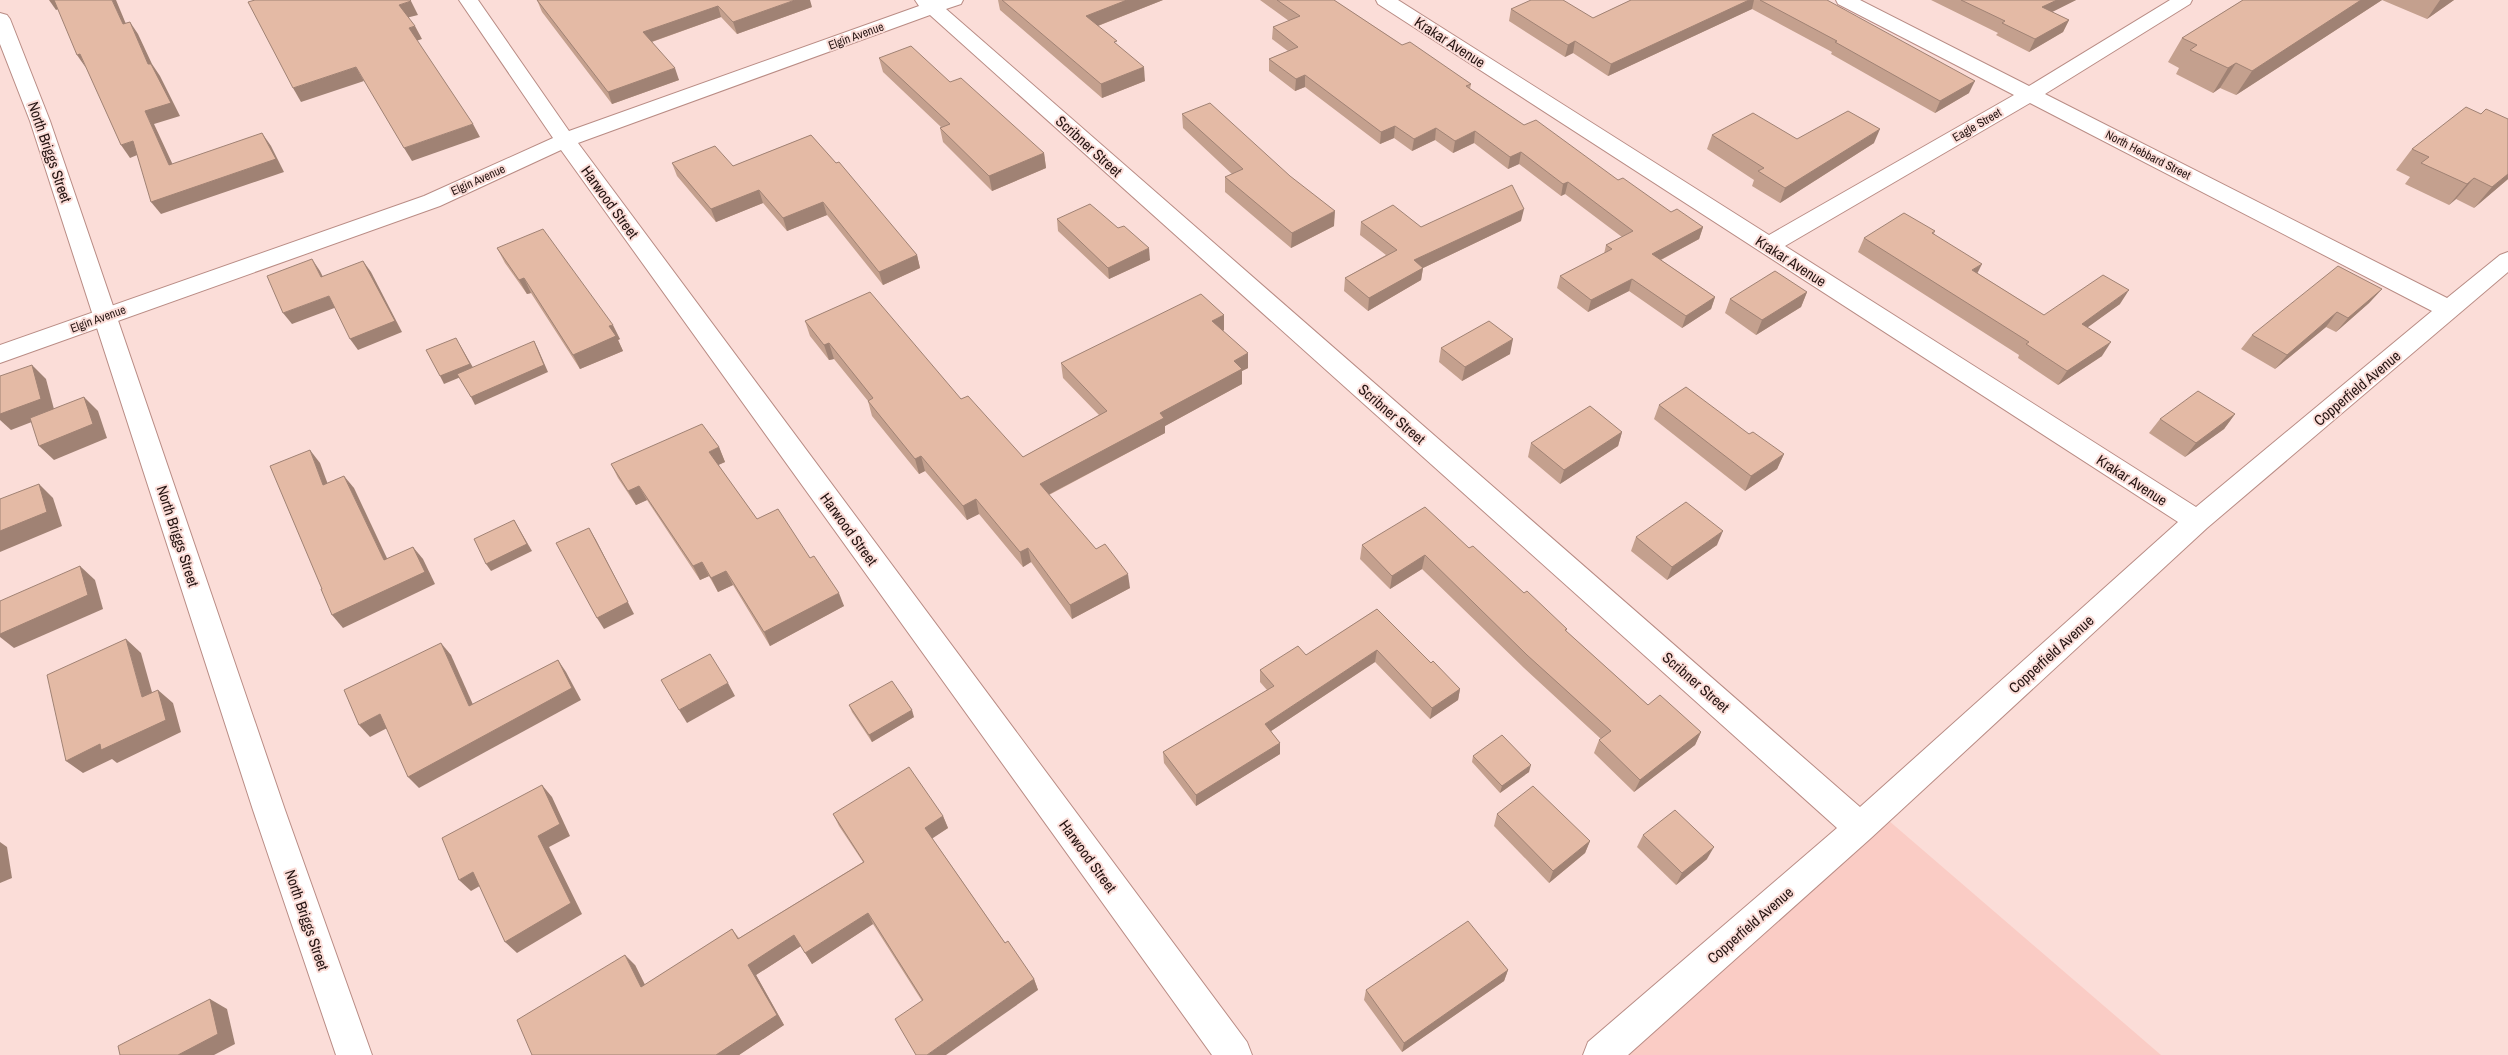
<svg xmlns="http://www.w3.org/2000/svg" width="2508" height="1055" viewBox="0 0 2508 1055" font-family="'Archivo Narrow',sans-serif">
	<style>
		.built { fill: #faccc5 }
		.lines { fill: none; stroke-linecap: round; stroke-linejoin: round }
		.minor-casing { stroke: #b98c85; stroke-width: 2 }
		.tertiary-casing { stroke: #b98c85; stroke-width: 2 }
		.minor { fill: #fff; fill-rule: evenodd }
		.tertiary { fill: #fff; fill-rule: evenodd }
		.wall { fill: #c4a08e }
		.shaded-wall { fill: #a08274 }
		.building { fill: #e4baa5; stroke: #a08274 }
		.labels { text-anchor: middle; dominant-baseline: central; stroke-width: 4; stroke-linejoin: round; paint-order: stroke }
		.far-street-label { font-size: 12px; fill: #261513; stroke: #fbddd8 }
		.street-label { font-size: 15px; fill: #261513; stroke: #fbddd8 }
	</style>
	<rect width="100%" height="100%" fill="#fbddd8"/>
	<polygon class="built" points="1888,820 2161,1055 1623,1055"/>
	<g class="lines">
		<defs>
			<path id="minor" d="M 459,0 L 478,0 L 569,131 L 919,6 L 915,0 L 963,0 L 961,4 L 946,9 L 1860,807 L 2178,522 L 1378,4 L 1376,0 L 1398,0 L 1769,235 L 2014,95 L 1838,4 L 1836,0 L 1860,0 L 2029,86 L 2170,0 L 2192,0 L 2190,4 L 2045,94 L 2447,298 L 2500,255 L 2508,252 L 2508,272 L 2207,528 L 1871,838 L 1628,1055 L 1583,1055 L 1588,1042 L 1837,828 L 930,15 L 578,143 L 1247,1042 L 1252,1055 L 1212,1055 L 561,150 L 440,206 L 0,363 L 0,345 L 424,196 L 553,138 ZM 2030,103 L 2432,311 L 2196,507 L 1785,246 Z"/>
			<polygon id="tertiary" points="0,13 7,15 10,19 50,121 285,810 372,1055 336,1055 253,810 30,121 0,44"/>
		</defs>
		<use href="#minor" class="minor-casing"/>
		<use href="#tertiary" class="tertiary-casing"/>
		<use href="#minor" class="minor"/>
		<use href="#tertiary" class="tertiary"/>
	</g>
	<g class="wall">
		<polygon points="537,0 812,7 737,34 721,17 652,42 679,80 612,104 542,12"/>
		<polygon points="998,0 1163,0 1098,26 1117,45 1145,81 1102,98 1000,10"/>
		<polygon points="1260,0 1334,0 1402,45 1471,84 1470,89 1524,125 1671,212 1703,227 1699,239 1661,260 1715,297 1711,309 1682,328 1629,291 1588,312 1557,288 1560,276 1604,254 1606,245 1622,237 1565,194 1561,196 1519,164 1508,169 1474,143 1453,153 1435,140 1412,151 1394,138 1380,144 1305,87 1295,91 1269,71 1269,59 1288,51 1272,39 1273,27 1289,21"/>
		<polygon points="1631,0 1827,0 1969,93 1935,113 1831,54 1832,52 1752,9 1608,76 1573,53 1565,57 1509,21 1511,9 1593,18"/>
		<polygon points="1931,0 2076,0 2052,12 2069,20 2063,32 2029,52 1996,35 1998,33"/>
		<polygon points="2243,0 2454,0 2427,19 2382,0 2236,95 2220,88 2213,93 2176,74 2179,68 2168,62 2182,38"/>
		<polygon points="879,58 950,82 1044,153 1046,168 992,191 943,142 940,128 941,127 883,72"/>
		<polygon points="1182,114 1334,226 1291,248 1225,192 1225,177 1232,174 1183,128"/>
		<polygon points="2481,114 2508,119 2508,179 2474,208 2456,199 2449,205 2405,184 2410,177 2396,170 2412,149"/>
		<polygon points="811,135 917,255 920,268 883,285 827,215 787,231 763,203 716,222 677,176 672,163 733,166"/>
		<polygon points="1712,135 1797,139 1874,143 1780,203 1752,186 1754,180 1707,149"/>
		<polygon points="1057,219 1118,228 1150,260 1109,279 1058,231"/>
		<polygon points="1521,221 1423,268 1421,280 1368,311 1344,291 1345,278 1386,255 1360,235 1361,222 1421,227"/>
		<polygon points="1935,231 1934,234 1977,273 2044,315 2120,304 2087,327 2102,356 2058,385 2018,358 2019,355 1858,252 1864,238"/>
		<polygon points="497,248 620,339 618,340 623,351 580,369 531,293 527,294 505,263"/>
		<polygon points="2382,289 2369,303 2336,332 2326,327 2275,369 2241,349 2252,335"/>
		<polygon points="1807,292 1801,307 1756,335 1725,313 1730,299"/>
		<polygon points="1224,315 1224,330 1223,331 1248,368 1242,371 1242,384 1165,426 1165,433 1049,495 1130,588 1072,619 1031,562 1023,567 979,514 967,520 925,471 919,474 872,416 868,401 834,359 829,360 810,336 805,321 961,399 1023,457 1099,415 1063,378 1061,363"/>
		<polygon points="1441,348 1510,354 1462,381 1439,362"/>
		<polygon points="1659,405 1749,434 1784,454 1777,469 1745,491 1654,419"/>
		<polygon points="2235,414 2224,429 2185,457 2149,433 2160,419"/>
		<polygon points="1622,432 1618,446 1560,484 1528,457 1531,443"/>
		<polygon points="719,447 725,462 718,465 757,519 810,558 844,606 770,646 733,585 718,592 709,576 700,580 647,500 636,505 618,478 611,464"/>
		<polygon points="1636,537 1717,545 1667,580 1631,551"/>
		<polygon points="1362,545 1469,548 1567,629 1566,631 1648,705 1701,732 1695,745 1634,792 1594,753 1599,740 1601,739 1524,668 1422,569 1390,589 1360,559"/>
		<polygon points="1377,609 1431,663 1460,689 1458,700 1430,719 1375,662 1271,731 1280,743 1280,754 1196,806 1164,763 1163,752 1267,690 1260,682 1260,670 1306,655"/>
		<polygon points="849,705 914,717 872,742 852,712"/>
		<polygon points="1473,756 1529,772 1500,793 1472,762"/>
		<polygon points="833,814 943,816 948,828 932,838 1005,943 1034,979 1038,990 922,1001 873,924 812,964 801,946 756,975 784,1025 739,1055 532,1055 635,965 645,985 732,929 739,938 863,862 839,826"/>
		<polygon points="1497,814 1590,841 1585,853 1549,883 1494,826"/>
		<polygon points="1643,835 1707,859 1676,885 1637,847"/>
		<polygon points="1508,970 1504,981 1402,1052 1364,1000 1366,990"/>
	</g>
	<g class="shaded-wall">
		<polygon points="49,0 56,0 61,8 56,10"/>
		<polygon points="112,0 116,0 131,36 123,24"/>
		<polygon points="795,0 810,0 812,7 737,34 733,22"/>
		<polygon points="1127,0 1163,0 1087,30 1086,16"/>
		<polygon points="1749,0 1754,0 1752,9 1608,76 1611,64"/>
		<polygon points="2057,0 2076,0 2036,20 2042,7"/>
		<polygon points="2361,0 2382,0 2236,95 2252,71"/>
		<polygon points="2440,0 2454,0 2427,19"/>
		<polygon points="411,1 418,15 406,18 399,5"/>
		<polygon points="718,6 721,17 648,43 643,32"/>
		<polygon points="2069,20 2063,32 2029,52 2035,39"/>
		<polygon points="130,22 138,34 152,64 160,76 180,116 154,124 179,178 169,165 145,111 148,64"/>
		<polygon points="415,26 422,39 416,41 409,28"/>
		<polygon points="1575,41 1573,53 1565,57 1568,45"/>
		<polygon points="80,54 86,68 77,55"/>
		<polygon points="2236,63 2220,88 2213,93 2228,68"/>
		<polygon points="356,67 364,81 301,102 293,88"/>
		<polygon points="1144,67 1145,81 1102,98 1101,84"/>
		<polygon points="675,68 679,80 612,104 608,92"/>
		<polygon points="1305,75 1305,87 1295,91 1296,79"/>
		<polygon points="1975,81 1969,93 1935,113 1940,101"/>
		<polygon points="473,124 480,137 412,161 404,148"/>
		<polygon points="1395,126 1394,138 1380,144 1381,132"/>
		<polygon points="1436,128 1435,140 1412,151 1414,139"/>
		<polygon points="1880,129 1874,143 1780,203 1785,188"/>
		<polygon points="1475,131 1474,143 1453,153 1455,141"/>
		<polygon points="262,133 271,146 284,172 161,214 151,202"/>
		<polygon points="133,141 142,153 130,158 121,145"/>
		<polygon points="1521,152 1519,164 1508,169 1510,157"/>
		<polygon points="1044,153 1046,168 992,191 989,176"/>
		<polygon points="2508,174 2508,179 2474,208 2492,187"/>
		<polygon points="2474,178 2456,199 2449,205 2467,184"/>
		<polygon points="1568,182 1565,194 1561,196 1563,184"/>
		<polygon points="759,190 763,203 716,222 711,209"/>
		<polygon points="823,202 827,215 787,231 783,218"/>
		<polygon points="1524,209 1521,221 1423,268 1421,280 1368,311 1369,298 1414,260"/>
		<polygon points="1335,211 1334,226 1291,248 1292,233"/>
		<polygon points="1703,227 1699,239 1649,266 1652,254"/>
		<polygon points="1149,248 1150,260 1109,279 1108,268"/>
		<polygon points="917,255 920,268 883,285 879,272"/>
		<polygon points="312,259 320,271 329,289 321,277"/>
		<polygon points="363,261 371,272 402,332 358,350 350,339"/>
		<polygon points="1982,264 1975,278 1972,270"/>
		<polygon points="524,278 531,293 527,294 519,280"/>
		<polygon points="1632,279 1629,291 1588,312 1591,300"/>
		<polygon points="2382,289 2369,303 2336,332 2348,318"/>
		<polygon points="2129,290 2120,304 2073,338 2082,324"/>
		<polygon points="1807,292 1801,307 1756,335 1762,320"/>
		<polygon points="329,296 337,307 292,324 283,313"/>
		<polygon points="1715,297 1711,309 1682,328 1686,316"/>
		<polygon points="2337,312 2326,327 2275,369 2287,355"/>
		<polygon points="1224,315 1224,330 1213,336 1212,321"/>
		<polygon points="613,325 620,339 618,340 623,351 580,369 573,355 609,326"/>
		<polygon points="1513,339 1510,354 1462,381 1465,367"/>
		<polygon points="534,341 538,349 548,372 475,405 471,397"/>
		<polygon points="2111,342 2102,356 2058,385 2067,371"/>
		<polygon points="829,343 834,359 829,360 824,345"/>
		<polygon points="460,345 475,371 444,384 440,376"/>
		<polygon points="1248,353 1248,368 1242,371 1242,384 1165,426 1165,433 1042,498 1040,484 1160,413 1234,361"/>
		<polygon points="32,365 46,379 55,413 11,430 0,420 0,414"/>
		<polygon points="84,397 98,411 107,438 54,460 39,446"/>
		<polygon points="2235,414 2224,429 2185,457 2196,443"/>
		<polygon points="1622,432 1618,446 1560,484 1564,470"/>
		<polygon points="719,447 725,462 716,466 709,452"/>
		<polygon points="310,450 320,463 333,498 323,485"/>
		<polygon points="1784,454 1777,469 1745,491 1751,476"/>
		<polygon points="921,456 925,471 919,474 915,459"/>
		<polygon points="344,476 354,488 394,573 384,560"/>
		<polygon points="39,484 53,498 62,526 0,552 0,531"/>
		<polygon points="639,486 647,500 636,505 628,491"/>
		<polygon points="976,499 979,514 967,520 963,506"/>
		<polygon points="514,520 532,551 491,571 486,564"/>
		<polygon points="589,528 596,540 634,614 604,629 597,618"/>
		<polygon points="1723,531 1717,545 1667,580 1672,567"/>
		<polygon points="413,547 423,559 435,584 343,628 332,615"/>
		<polygon points="1028,548 1031,562 1023,567 1020,552"/>
		<polygon points="1425,555 1422,569 1390,589 1392,576"/>
		<polygon points="702,562 709,576 700,580 693,566"/>
		<polygon points="80,566 95,580 103,609 14,648 0,637 0,634"/>
		<polygon points="726,571 733,585 718,592 711,578"/>
		<polygon points="1128,574 1130,588 1072,619 1070,605"/>
		<polygon points="839,593 844,606 770,646 764,632"/>
		<polygon points="126,639 141,653 157,710 142,697"/>
		<polygon points="441,643 451,655 479,718 469,706"/>
		<polygon points="1377,650 1375,662 1265,735 1265,724"/>
		<polygon points="558,660 566,672 581,700 419,788 408,777"/>
		<polygon points="728,683 735,696 687,723 679,710"/>
		<polygon points="1460,689 1458,700 1430,719 1432,708"/>
		<polygon points="158,690 173,703 181,732 117,763 112,759 83,773 66,761"/>
		<polygon points="912,710 914,717 872,742 869,735"/>
		<polygon points="380,714 391,726 370,737 359,725"/>
		<polygon points="1701,732 1695,745 1634,792 1640,780"/>
		<polygon points="1280,743 1280,754 1196,806 1196,795"/>
		<polygon points="1531,765 1529,772 1500,793 1502,786"/>
		<polygon points="542,785 552,797 570,836 549,847 582,914 517,953 505,942 538,836"/>
		<polygon points="943,816 948,828 930,840 925,828"/>
		<polygon points="1590,841 1585,853 1549,883 1553,871"/>
		<polygon points="0,842 7,847 12,878 0,883"/>
		<polygon points="1714,847 1707,859 1676,885 1682,873"/>
		<polygon points="473,872 485,883 471,891 459,880"/>
		<polygon points="868,913 873,924 812,964 805,953"/>
		<polygon points="794,935 801,946 756,975 784,1025 739,1055 716,1055 748,965"/>
		<polygon points="625,955 635,965 651,997 641,987"/>
		<polygon points="1508,970 1504,981 1402,1052 1404,1043"/>
		<polygon points="1034,979 1038,990 946,1055 927,1055"/>
		<polygon points="210,999 227,1009 235,1044 214,1055 178,1055"/>
	</g>
	<g class="building">
		<polygon points="54,0 112,0 123,24 130,22 148,64 151,64 171,103 145,111 169,165 262,133 276,159 151,202 133,141 121,145 80,54 77,55"/>
		<polygon points="255,0 410,0 411,1 399,5 415,26 409,28 473,124 404,148 356,67 293,88 248,2"/>
		<polygon points="537,0 795,0 733,22 718,6 643,32 675,68 608,92"/>
		<polygon points="1002,0 1127,0 1086,16 1117,41 1114,42 1144,67 1101,84"/>
		<polygon points="1277,0 1334,0 1402,45 1410,42 1471,84 1466,86 1524,125 1536,120 1618,180 1623,178 1671,212 1677,209 1703,227 1652,254 1715,297 1686,316 1632,279 1591,300 1560,276 1612,249 1606,245 1633,231 1568,182 1563,184 1521,152 1510,157 1475,131 1455,141 1436,128 1414,139 1395,126 1381,132 1305,75 1296,79 1269,59 1298,47 1273,27 1300,16"/>
		<polygon points="1531,0 1563,0 1593,18 1631,0 1749,0 1611,64 1575,41 1568,45 1511,9"/>
		<polygon points="1760,0 1827,0 1975,81 1940,101 1835,42 1837,41"/>
		<polygon points="1961,0 2057,0 2042,7 2069,20 2035,39 2002,23 2005,21"/>
		<polygon points="2243,0 2361,0 2252,71 2236,63 2228,68 2190,50 2197,45 2182,38"/>
		<polygon points="911,46 950,82 961,78 1044,153 989,176 940,128 950,124 879,58"/>
		<polygon points="1210,103 1290,176 1335,211 1292,233 1225,177 1243,169 1182,114"/>
		<polygon points="2466,107 2481,114 2486,109 2508,119 2508,174 2492,187 2474,178 2467,184 2421,163 2429,157 2412,149"/>
		<polygon points="1848,111 1880,129 1785,188 1758,171 1764,168 1712,135 1753,113 1797,139"/>
		<polygon points="811,135 836,163 839,162 917,255 879,272 823,202 783,218 759,190 711,209 672,163 715,146 733,166"/>
		<polygon points="1512,185 1524,209 1414,260 1423,268 1369,298 1345,278 1397,250 1361,222 1393,205 1421,227"/>
		<polygon points="1090,204 1118,228 1124,226 1149,248 1108,268 1057,219"/>
		<polygon points="1904,213 1935,231 1932,233 1982,264 1972,270 2044,315 2103,275 2129,290 2082,324 2111,342 2067,371 2026,344 2029,342 1864,238"/>
		<polygon points="543,229 613,325 609,326 616,336 573,355 524,278 519,280 497,248"/>
		<polygon points="312,259 321,277 363,261 395,321 350,339 329,296 283,313 267,276"/>
		<polygon points="2338,266 2382,289 2348,318 2337,312 2287,355 2252,335"/>
		<polygon points="1775,271 1807,292 1762,320 1730,299"/>
		<polygon points="870,292 961,399 968,396 1023,457 1107,411 1061,363 1201,294 1224,315 1212,321 1248,353 1234,361 1242,369 1160,413 1164,418 1040,484 1096,549 1105,544 1128,574 1070,605 1028,548 1020,552 976,499 963,506 921,456 915,459 868,401 873,398 829,343 824,345 805,321"/>
		<polygon points="1489,321 1513,339 1465,367 1441,348"/>
		<polygon points="456,338 470,364 440,376 426,350"/>
		<polygon points="534,341 544,365 471,397 457,374"/>
		<polygon points="32,365 41,399 0,414 0,376"/>
		<polygon points="1686,387 1749,434 1753,432 1784,454 1751,476 1659,405"/>
		<polygon points="2198,391 2235,414 2196,443 2160,419"/>
		<polygon points="84,397 93,424 39,446 30,418"/>
		<polygon points="1590,406 1622,432 1564,470 1531,443"/>
		<polygon points="702,424 719,447 709,452 757,519 778,509 810,558 814,556 839,593 764,632 726,571 711,578 702,562 693,566 639,486 628,491 611,464"/>
		<polygon points="310,450 323,485 344,476 384,560 413,547 425,572 332,615 321,589 322,589 270,466"/>
		<polygon points="39,484 47,512 0,531 0,499"/>
		<polygon points="1686,502 1723,531 1672,567 1636,537"/>
		<polygon points="1425,507 1469,548 1473,546 1524,593 1527,591 1567,629 1565,630 1648,705 1660,695 1701,732 1640,780 1599,740 1611,731 1527,655 1425,555 1392,576 1362,545"/>
		<polygon points="514,520 527,544 486,564 474,539"/>
		<polygon points="589,528 628,602 597,618 556,543"/>
		<polygon points="80,566 88,595 0,634 0,601"/>
		<polygon points="1377,609 1431,663 1433,661 1460,689 1432,708 1377,650 1265,724 1280,743 1196,795 1163,752 1274,686 1260,670 1298,646 1306,655"/>
		<polygon points="126,639 142,697 158,690 166,720 101,750 100,744 66,761 47,675"/>
		<polygon points="441,643 469,706 558,660 572,688 408,777 380,714 359,725 344,690"/>
		<polygon points="710,654 728,683 679,710 661,680"/>
		<polygon points="892,681 912,710 869,735 849,705"/>
		<polygon points="1502,735 1531,765 1502,786 1473,756"/>
		<polygon points="909,767 943,816 925,828 1005,943 1008,941 1034,979 927,1055 916,1055 895,1019 923,1000 868,913 805,953 794,935 748,965 777,1015 716,1055 532,1055 517,1020 625,955 641,987 732,929 738,939 864,862 833,814"/>
		<polygon points="542,785 560,824 538,836 571,903 505,942 473,872 459,880 442,838"/>
		<polygon points="1533,786 1590,841 1553,871 1497,814"/>
		<polygon points="1675,810 1714,847 1682,873 1643,835"/>
		<polygon points="1468,921 1508,970 1404,1043 1366,990"/>
		<polygon points="210,999 218,1034 178,1055 120,1055 118,1046"/>
	</g>
	<g class="labels">
		<g class="far-street-label">
			<text transform="translate(856 36) rotate(-20)">Elgin Avenue</text>
			<text transform="translate(1977 125) rotate(-30)">Eagle Street</text>
			<text transform="translate(2148 155) rotate(27)">North Hebbard Street</text>
			<text transform="translate(478 180) rotate(-24)">Elgin Avenue</text>
			<text transform="translate(98 319) rotate(-20)">Elgin Avenue</text>
		</g>
		<g class="street-label">
			<text transform="translate(1450 42) rotate(33)">Krakar Avenue</text>
			<text transform="translate(1089 146) rotate(42)">Scribner Street</text>
			<text transform="translate(50 152) rotate(71)">North Briggs Street</text>
			<text transform="translate(610 202) rotate(54)">Harwood Street</text>
			<text transform="translate(1791 261) rotate(33)">Krakar Avenue</text>
			<text transform="translate(2357 388) rotate(-40)">Copperfield Avenue</text>
			<text transform="translate(1392 414) rotate(41)">Scribner Street</text>
			<text transform="translate(2132 480) rotate(33)">Krakar Avenue</text>
			<text transform="translate(849 529) rotate(54)">Harwood Street</text>
			<text transform="translate(178 536) rotate(72)">North Briggs Street</text>
			<text transform="translate(2051 654) rotate(-42)">Copperfield Avenue</text>
			<text transform="translate(1696 682) rotate(41)">Scribner Street</text>
			<text transform="translate(1088 856) rotate(54)">Harwood Street</text>
			<text transform="translate(307 920) rotate(71)">North Briggs Street</text>
			<text transform="translate(1750 925) rotate(-41)">Copperfield Avenue</text>
		</g>
	</g>
</svg>
